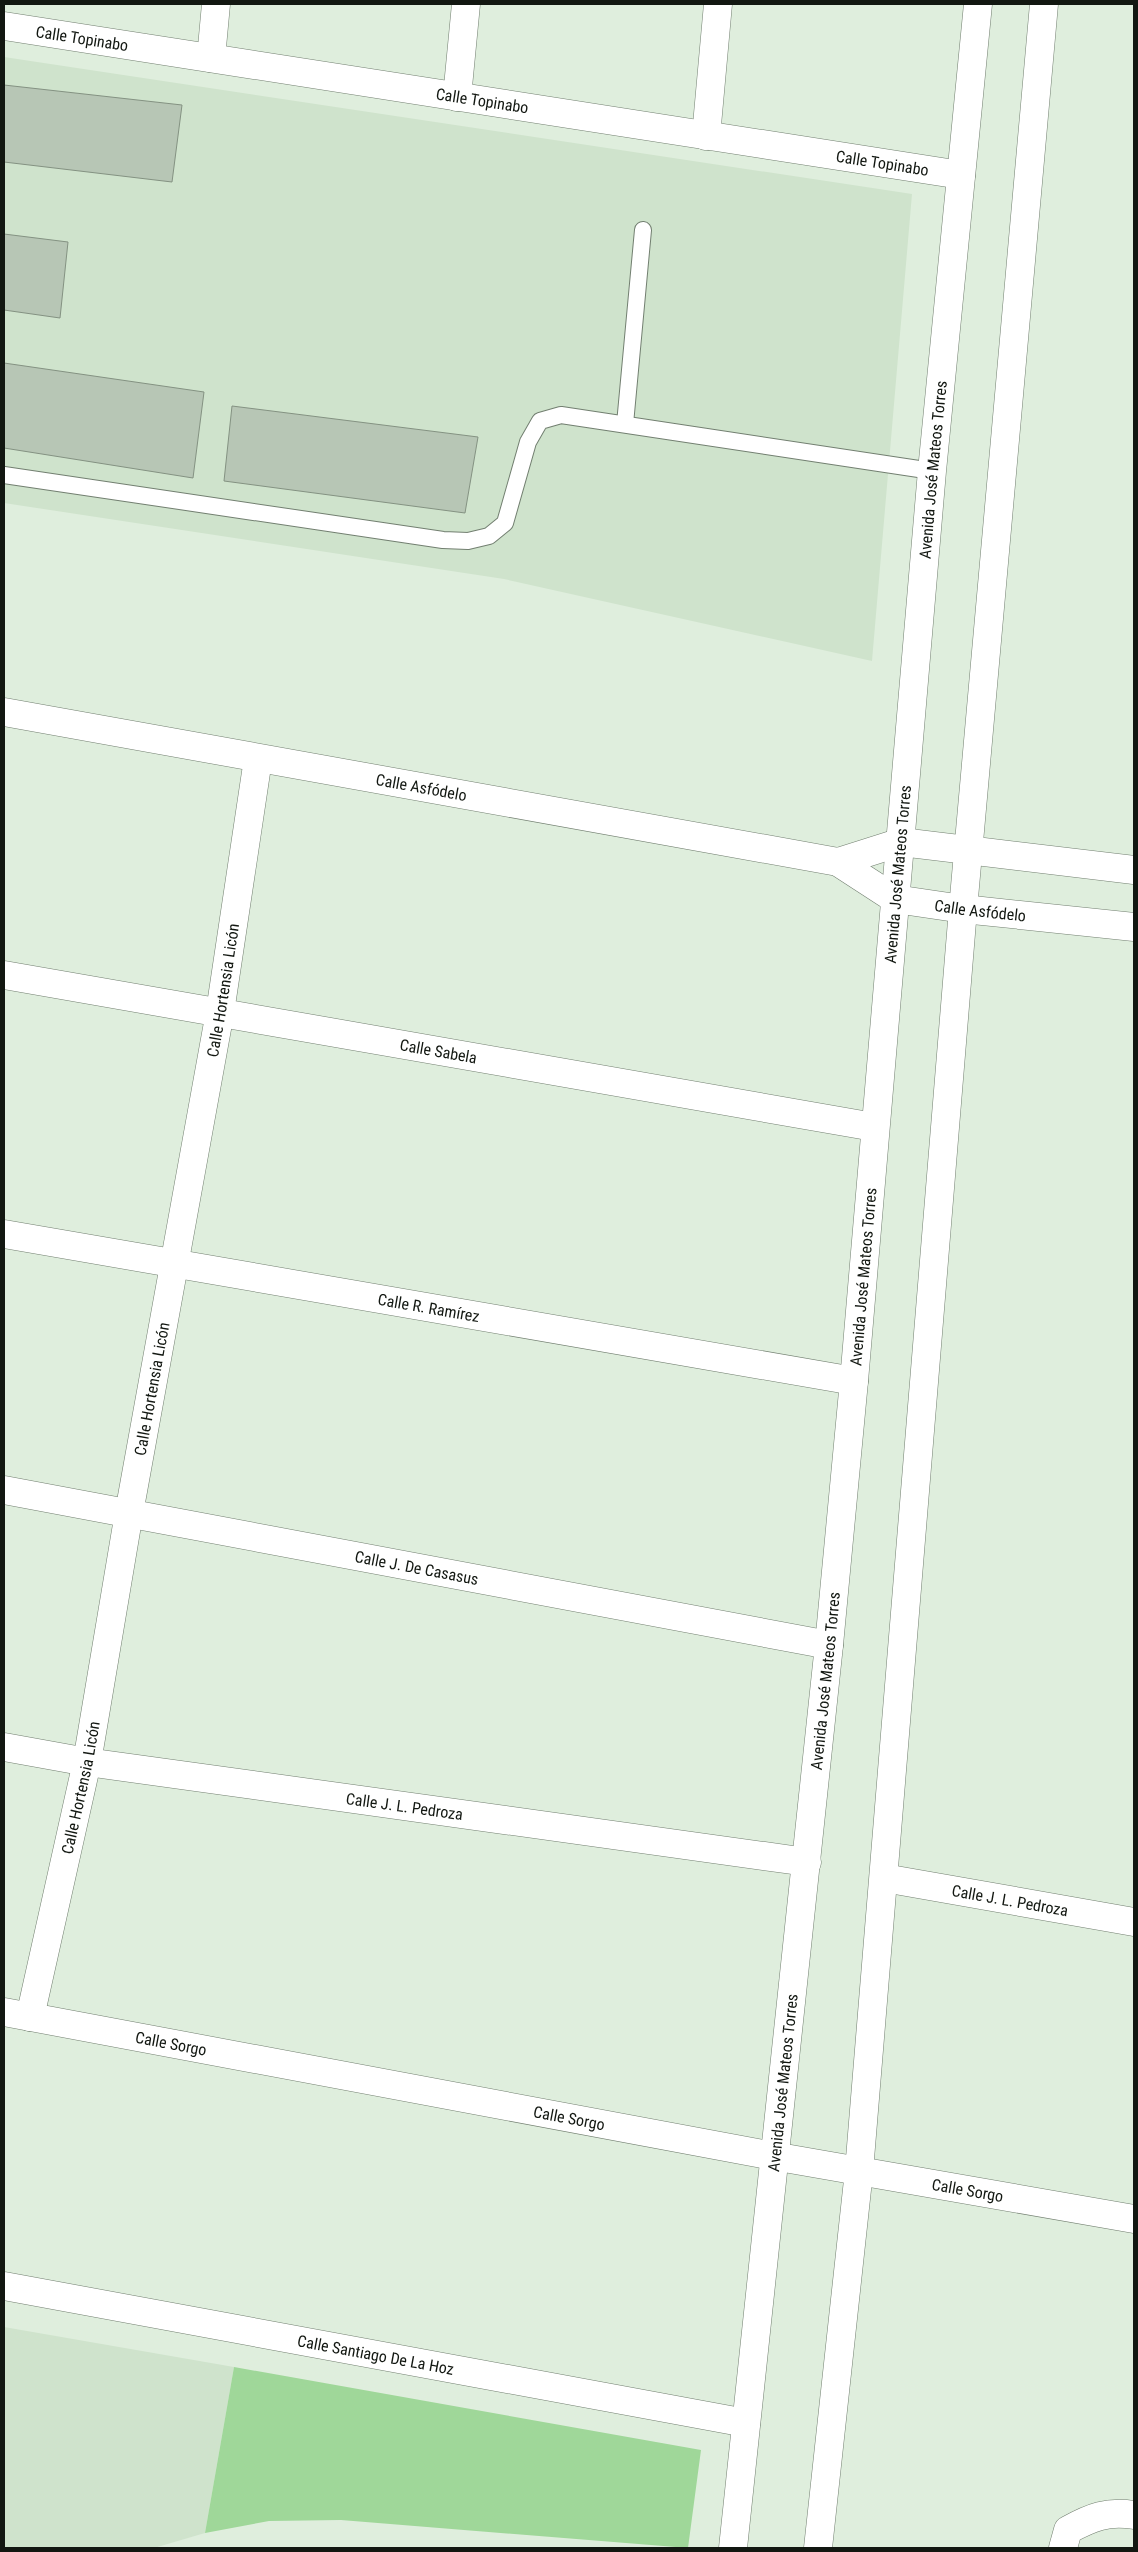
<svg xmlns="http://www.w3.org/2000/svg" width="1138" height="2552" viewBox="0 0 1138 2552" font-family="'Roboto Condensed',sans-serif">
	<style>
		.built { fill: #cfe3cc }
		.green { fill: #9fd799 }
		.building { fill: #b7c6b5; stroke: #849282 }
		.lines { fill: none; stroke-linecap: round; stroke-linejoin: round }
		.service-casing { stroke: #727f70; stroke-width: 18 }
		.minor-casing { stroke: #727f70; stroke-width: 29 }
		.tertiary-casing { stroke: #727f70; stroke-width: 29 }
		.service { stroke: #fff; stroke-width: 16 }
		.minor { stroke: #fff; stroke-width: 28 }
		.tertiary { stroke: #fff; stroke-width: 28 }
		.labels { text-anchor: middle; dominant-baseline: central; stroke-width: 4; stroke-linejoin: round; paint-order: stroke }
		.street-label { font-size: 16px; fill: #121711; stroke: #dfeedd }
	</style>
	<rect width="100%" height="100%" fill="#dfeedd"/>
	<g class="built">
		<polygon points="4,57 912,194 872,661 504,579 4,503"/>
		<polygon points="4,2327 234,2367 205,2533 154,2548 4,2548"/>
	</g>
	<polygon class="green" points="234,2367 701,2450 688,2548 341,2520 269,2521 205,2533"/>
	<g class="building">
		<polygon points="4,85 182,105 172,182 4,162"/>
		<polygon points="4,234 68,242 60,318 4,310"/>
		<polygon points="4,363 204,392 193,478 4,448"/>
		<polygon points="232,406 478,437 465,513 224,481"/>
	</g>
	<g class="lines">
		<defs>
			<g id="service">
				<polyline points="625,424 643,230"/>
				<polyline points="4,475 443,540 468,541 489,536 505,523 528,442 540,421 561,415 932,471"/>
			</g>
			<g id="minor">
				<path id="s1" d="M 4,26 L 961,175"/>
				<polyline points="211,58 216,4"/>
				<polyline points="457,97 466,4"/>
				<polyline points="706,136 718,4"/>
				<path id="s2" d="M 4,712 L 838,862 L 895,899"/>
				<polyline points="838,862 901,842"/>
				<path id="s3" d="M 4,975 L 874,1127"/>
				<path id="s4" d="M 4,1234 L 854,1381"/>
				<path id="s5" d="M 4,1490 L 829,1645"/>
				<path id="s6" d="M 4,1747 L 87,1762 L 807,1862"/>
				<path id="s7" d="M 884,1878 L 1134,1922"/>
				<path id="s8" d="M 30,2017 L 87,1762 L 129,1513 L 220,1012 L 258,759"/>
				<path id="s9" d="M 4,2286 L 746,2423"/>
				<path d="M 1063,2548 L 1068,2530 C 1092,2517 1107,2511 1134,2515"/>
			</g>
			<g id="tertiary">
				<polyline points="901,842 1134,870"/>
				<path id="s10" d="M 895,899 L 963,909 L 1134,927"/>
				<path id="s11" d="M 4,2012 L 773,2156 L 1134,2219"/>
				<path id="s12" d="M 733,2548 L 829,1645 L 854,1381 L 932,471 L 978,4"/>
				<polyline points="818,2548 859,2171 963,909 1044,4"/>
			</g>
		</defs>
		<use href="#service" class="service-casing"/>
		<use href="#minor" class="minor-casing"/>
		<use href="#tertiary" class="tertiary-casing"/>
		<use href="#service" class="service"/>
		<use href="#minor" class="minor"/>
		<use href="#tertiary" class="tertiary"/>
	</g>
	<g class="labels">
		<g class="street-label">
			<text stroke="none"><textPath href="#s1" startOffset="79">Calle Topinabo</textPath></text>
			<text stroke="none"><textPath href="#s1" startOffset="484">Calle Topinabo</textPath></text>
			<text stroke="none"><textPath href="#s1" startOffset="889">Calle Topinabo</textPath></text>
			<text stroke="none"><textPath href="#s12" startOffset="2088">Avenida José Mateos Torres</textPath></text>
			<text stroke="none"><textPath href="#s2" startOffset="424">Calle Asfódelo</textPath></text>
			<text stroke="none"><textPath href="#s12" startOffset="1682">Avenida José Mateos Torres</textPath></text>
			<text stroke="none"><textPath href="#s10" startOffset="86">Calle Asfódelo</textPath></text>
			<text stroke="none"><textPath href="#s8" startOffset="1045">Calle Hortensia Licón</textPath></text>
			<text stroke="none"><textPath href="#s3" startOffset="441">Calle Sabela</textPath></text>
			<text stroke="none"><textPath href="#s12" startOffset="1278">Avenida José Mateos Torres</textPath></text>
			<text stroke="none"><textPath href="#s4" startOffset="431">Calle R. Ramírez</textPath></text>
			<text stroke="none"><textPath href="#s8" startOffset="640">Calle Hortensia Licón</textPath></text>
			<text stroke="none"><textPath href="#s5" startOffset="420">Calle J. De Casasus</textPath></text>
			<text stroke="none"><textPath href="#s12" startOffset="872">Avenida José Mateos Torres</textPath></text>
			<text stroke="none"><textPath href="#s8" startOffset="235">Calle Hortensia Licón</textPath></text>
			<text stroke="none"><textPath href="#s6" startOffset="405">Calle J. L. Pedroza</textPath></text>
			<text stroke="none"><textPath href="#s7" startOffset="128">Calle J. L. Pedroza</textPath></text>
			<text stroke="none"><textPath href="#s11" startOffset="170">Calle Sorgo</textPath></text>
			<text stroke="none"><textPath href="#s12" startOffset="468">Avenida José Mateos Torres</textPath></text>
			<text stroke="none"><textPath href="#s11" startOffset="575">Calle Sorgo</textPath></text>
			<text stroke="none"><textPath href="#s11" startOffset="980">Calle Sorgo</textPath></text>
			<text stroke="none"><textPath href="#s9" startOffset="378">Calle Santiago De La Hoz</textPath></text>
		</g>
	</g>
	<rect width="1138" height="2552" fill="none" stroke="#121711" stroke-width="10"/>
</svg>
